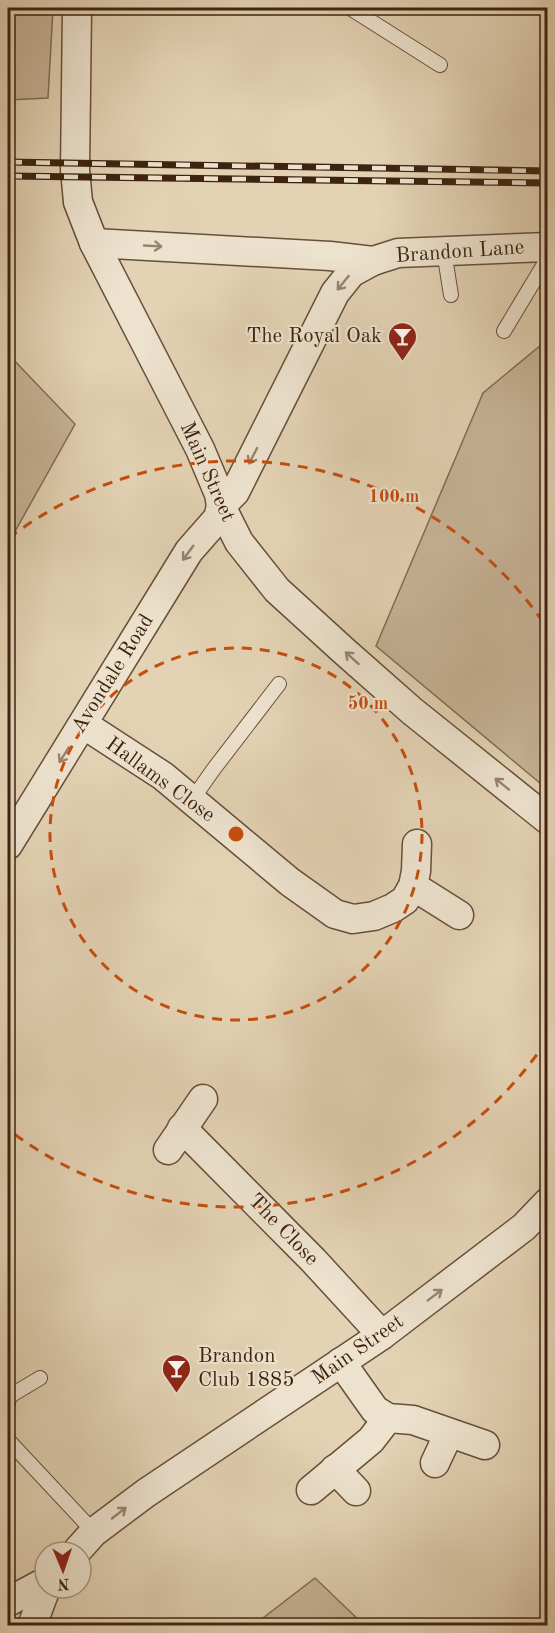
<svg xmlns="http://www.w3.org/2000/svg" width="555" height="1633" viewBox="0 0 555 1633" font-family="'Old Standard TT',serif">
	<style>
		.green { fill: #c7b498; stroke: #826c54; stroke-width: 1.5 }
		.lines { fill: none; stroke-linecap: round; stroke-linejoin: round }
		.lane-casing { stroke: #674f39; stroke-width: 16 }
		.street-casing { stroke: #674f39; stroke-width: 31 }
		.lane { stroke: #ede2ce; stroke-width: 14 }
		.street { stroke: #ede2ce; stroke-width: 28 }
		.rail-casing { stroke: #3e2310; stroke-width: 7 }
		.rail { stroke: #ede2ce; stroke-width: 4.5; stroke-dasharray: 14; stroke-linecap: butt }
		.oneway { stroke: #96826f }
		.ring { fill: none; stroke: #c64e0d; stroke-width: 3; stroke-dasharray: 10 8 }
		.labels { text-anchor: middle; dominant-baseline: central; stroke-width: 4.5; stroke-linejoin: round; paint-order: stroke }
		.street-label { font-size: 21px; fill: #3e2310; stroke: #ede2ce }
		.poi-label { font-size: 21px; fill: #3e2310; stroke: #ede2ce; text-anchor: end }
		.centre { fill: #c64e0d; stroke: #ede2ce; stroke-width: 3 }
		.ring-label { font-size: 18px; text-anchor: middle; font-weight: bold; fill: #c64e0d; stroke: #ede2ce; stroke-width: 4.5; stroke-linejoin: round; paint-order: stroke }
	</style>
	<rect width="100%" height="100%" fill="#e3d2b4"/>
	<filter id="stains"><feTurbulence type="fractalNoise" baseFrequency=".00333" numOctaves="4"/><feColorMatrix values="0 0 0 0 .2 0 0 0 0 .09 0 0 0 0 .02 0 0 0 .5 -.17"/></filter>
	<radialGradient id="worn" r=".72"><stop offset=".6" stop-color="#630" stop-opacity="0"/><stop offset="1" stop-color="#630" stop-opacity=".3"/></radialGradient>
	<g class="green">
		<polygon points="8,8 53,8 48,98 8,100"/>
		<polygon points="547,340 547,789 376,646 483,393"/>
		<polygon points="8,354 75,424 8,544"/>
		<polygon points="315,1578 364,1625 254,1625"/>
	</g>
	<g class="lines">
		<defs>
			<g id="lane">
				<polyline points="350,8 440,65"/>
				<polyline points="444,251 451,295"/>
				<polyline points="504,331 543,266 548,257"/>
				<polyline points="192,800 213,770 279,684"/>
				<polyline points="8,1402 10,1396 40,1378"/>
				<polyline points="8,1440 94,1532"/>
			</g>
			<g id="street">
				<polyline points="77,8 75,170 78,202 94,243 200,449 219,494 221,506 239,542 277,590 344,651 412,711 548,820"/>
				<polyline points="373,261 398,253 548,247"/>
				<polyline points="83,724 163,776 290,882 335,914 353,919 374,916 393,908 405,900 413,886 416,871 417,844"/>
				<polyline points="8,845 189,551 218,518 221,506 235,492 335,293 351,273 373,261 330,256 94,243"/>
				<polyline points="413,886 459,915"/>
				<polyline points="182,1128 313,1260 382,1335"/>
				<polyline points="168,1150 203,1099"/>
				<polyline points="341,1362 375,1410 388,1418 413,1420 485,1445"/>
				<polyline points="435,1463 449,1433"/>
				<polyline points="335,1469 356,1491"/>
				<polyline points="311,1490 371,1440 388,1418"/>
				<polyline points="76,1552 94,1532 146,1493 382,1335 524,1227 548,1202"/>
				<polyline points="8,1602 45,1582"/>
				<polyline points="32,1626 46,1588"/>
			</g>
		</defs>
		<use href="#lane" class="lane-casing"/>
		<use href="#street" class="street-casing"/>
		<use href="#lane" class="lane"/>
		<use href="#street" class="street"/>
		<defs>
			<g id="rail">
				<polyline points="8,162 548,171"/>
				<polyline points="8,176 548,183"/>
			</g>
		</defs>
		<use href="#rail" class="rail-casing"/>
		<use href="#rail" class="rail"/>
	</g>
	<defs><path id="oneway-shaft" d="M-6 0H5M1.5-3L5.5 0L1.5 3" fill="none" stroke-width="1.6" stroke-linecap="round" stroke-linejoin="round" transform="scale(1.5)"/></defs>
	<g class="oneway">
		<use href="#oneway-shaft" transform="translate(153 246) rotate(3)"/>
		<use href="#oneway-shaft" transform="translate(343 283) rotate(129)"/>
		<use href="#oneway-shaft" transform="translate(253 456) rotate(117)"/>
		<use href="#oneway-shaft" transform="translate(188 553) rotate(126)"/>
		<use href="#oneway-shaft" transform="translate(352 658) rotate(-138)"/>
		<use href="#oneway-shaft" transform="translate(64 755) rotate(122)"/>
		<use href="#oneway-shaft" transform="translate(502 784) rotate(-141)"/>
		<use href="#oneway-shaft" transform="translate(435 1295) rotate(-37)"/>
		<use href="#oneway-shaft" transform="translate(119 1513) rotate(-38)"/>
	</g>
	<g class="ring">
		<circle cx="236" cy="834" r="186"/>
		<path d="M547 1040A373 373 0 0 1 9 1130M9 538A373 373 0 0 1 547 628"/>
	</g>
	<defs>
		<symbol id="bar-pin" viewBox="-11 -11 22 30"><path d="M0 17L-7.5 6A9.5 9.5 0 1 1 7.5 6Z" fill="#8f2418" stroke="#ede2ce"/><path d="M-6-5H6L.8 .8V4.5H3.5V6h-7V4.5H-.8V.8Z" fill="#fff"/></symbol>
	</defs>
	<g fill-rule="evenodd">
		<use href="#bar-pin" x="386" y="320" width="33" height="45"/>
		<use href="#bar-pin" x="160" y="1352" width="33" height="45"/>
	</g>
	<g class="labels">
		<g class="street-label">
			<text transform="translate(460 252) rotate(-4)">Brandon Lane</text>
			<text transform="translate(207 472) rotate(66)">Main Street</text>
			<text transform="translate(113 674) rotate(-58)">Avondale Road</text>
			<text transform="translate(160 780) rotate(36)">Hallams Close</text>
			<text transform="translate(283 1230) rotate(46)">The Close</text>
			<text transform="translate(358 1350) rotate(-35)">Main Street</text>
		</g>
		<g class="poi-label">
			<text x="382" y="336">The Royal Oak</text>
			<text x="198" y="1356" text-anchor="start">Brandon<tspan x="198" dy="24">Club 1885</tspan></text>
		</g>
	</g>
	<circle cx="236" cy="834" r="9" class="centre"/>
	<g class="ring-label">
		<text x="394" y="502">100 m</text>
		<text x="368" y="709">50 m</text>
	</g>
	<rect width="555" height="1633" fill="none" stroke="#e3d2b4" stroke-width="30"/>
	<rect x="9" y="9" width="537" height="1615" fill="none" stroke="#3e2310" stroke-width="3"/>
	<rect x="15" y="15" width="525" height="1603" fill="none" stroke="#3e2310" stroke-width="1.5"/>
	<g transform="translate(63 1570) rotate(178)"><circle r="28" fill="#ede2ce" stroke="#a79682" stroke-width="1.5"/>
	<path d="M0-4.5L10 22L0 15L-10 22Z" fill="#8f2418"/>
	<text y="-9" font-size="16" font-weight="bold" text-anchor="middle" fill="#3e2310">N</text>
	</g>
	<rect width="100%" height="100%" filter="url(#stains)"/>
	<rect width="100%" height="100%" fill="url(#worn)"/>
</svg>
